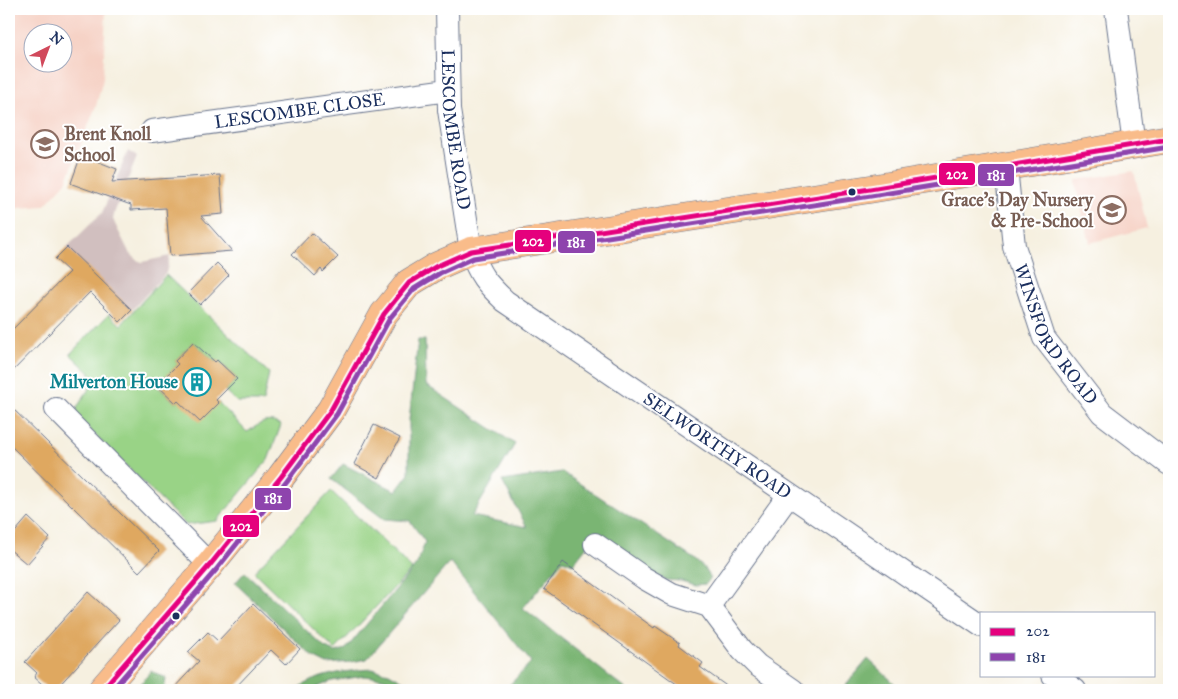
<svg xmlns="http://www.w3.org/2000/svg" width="1178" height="699" viewBox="0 0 1178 699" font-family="'IM FELL Great Primer',serif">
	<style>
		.built { fill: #f6d1c5; fill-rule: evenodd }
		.industrial { fill: #d1bfbf }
		.green { fill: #99d386; stroke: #5a8172 }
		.forest { fill: #7ab573; stroke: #4a7268 }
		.building { fill: #dfa861 }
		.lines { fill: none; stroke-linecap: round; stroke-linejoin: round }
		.minor-casing { stroke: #68738c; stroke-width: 24 }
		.major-casing { stroke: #68738c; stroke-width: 29 }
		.minor { stroke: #fff; stroke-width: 22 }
		.major { stroke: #f9bc8a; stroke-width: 28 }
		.bus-1-casing { stroke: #fff; stroke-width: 9 }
		.bus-2-casing { stroke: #fff; stroke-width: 9 }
		.bus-1 { stroke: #e5007d; stroke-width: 5 }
		.bus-2 { stroke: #8e44ad; stroke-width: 5 }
		.bus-dot { fill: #1b2f5e; stroke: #fff; stroke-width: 2 }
		.labels { text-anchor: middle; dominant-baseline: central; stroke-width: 4; stroke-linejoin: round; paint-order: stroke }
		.street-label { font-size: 18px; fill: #1b2f5e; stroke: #fff }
		.education-label { font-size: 18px; font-weight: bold; fill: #785e54; stroke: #fff; text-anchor: start }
		.culture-label { font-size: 18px; font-weight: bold; fill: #0d838f; stroke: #fff; text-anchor: end }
		.line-badge { stroke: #fff; stroke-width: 2 }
		.badge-label { font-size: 14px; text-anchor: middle; font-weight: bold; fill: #fff }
	</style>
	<rect width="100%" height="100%" fill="#fff"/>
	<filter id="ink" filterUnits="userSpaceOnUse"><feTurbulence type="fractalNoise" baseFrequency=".02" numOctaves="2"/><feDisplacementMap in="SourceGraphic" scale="10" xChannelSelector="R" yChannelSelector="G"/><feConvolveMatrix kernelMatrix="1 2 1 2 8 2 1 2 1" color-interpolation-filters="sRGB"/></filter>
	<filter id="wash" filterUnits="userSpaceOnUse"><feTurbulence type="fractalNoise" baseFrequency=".0096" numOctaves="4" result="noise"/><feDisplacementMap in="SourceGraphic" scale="20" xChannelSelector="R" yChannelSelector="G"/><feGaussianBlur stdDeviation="1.12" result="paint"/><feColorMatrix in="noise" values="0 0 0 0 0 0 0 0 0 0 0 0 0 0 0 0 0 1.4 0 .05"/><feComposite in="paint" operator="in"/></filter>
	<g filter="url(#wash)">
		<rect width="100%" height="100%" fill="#f6f0e0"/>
		<g class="built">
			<path d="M 9,9 L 106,9 L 103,79 L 96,106 L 66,182 L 44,206 L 9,209 ZM 32,32 L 62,32 L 62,62 L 32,62 Z"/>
			<polygon points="1134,171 1147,228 1090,243 1077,192 1076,180"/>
		</g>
		<polygon class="industrial" points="128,151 137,157 115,211 113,219 115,224 129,252 137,260 142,262 170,256 166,273 132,310 67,247 102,213"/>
		<g class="green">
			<path d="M 166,275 L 269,373 L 263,402 L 237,402 L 225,391 L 237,379 L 218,360 L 215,362 L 193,342 L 175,361 L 178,364 L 157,386 L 176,403 L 178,401 L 219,403 L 247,432 C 261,424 264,417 281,425 L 268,460 L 217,521 L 186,525 L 75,415 L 78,406 L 92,384 L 90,373 L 70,354 L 109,314 L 121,325 Z"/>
			<polygon points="331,491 412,569 335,650 254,572"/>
		</g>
		<g class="forest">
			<polygon points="418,340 425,340 426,385 515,444 472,516 527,527 502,481 562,472 694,559 708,572 710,579 706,584 696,585 681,581 665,580 590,542 573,564 563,560 523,608 627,690 505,690 531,662 450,562 367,659 351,662 327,664 313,657 235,583 245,572 325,648 336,652 346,649 417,564 425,542 410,521 384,519 331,479 343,464 396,491 409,474 409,420"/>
			<polygon points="868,659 895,684 891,690 842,690"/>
			<path d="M 372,669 L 389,673 L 419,690 L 410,690 L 399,684 L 382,678 L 364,676 L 332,681 L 311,690 L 295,690 C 317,674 345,671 372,669 Z"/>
			<polygon points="151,671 166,678 164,690 136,690"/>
		</g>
		<g id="blocks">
			<g class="building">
				<polygon points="81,155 117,169 112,182 220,175 223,214 201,216 232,251 170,256 166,208 131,210 131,205 72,184 71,183"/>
				<polygon points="312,233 338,257 323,272 321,269 315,276 292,254"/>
				<polygon points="67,247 132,310 120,322 90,292 9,375 9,333 69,272 55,259"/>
				<polygon points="217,263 229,275 200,305 188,293"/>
				<polygon points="193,342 215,362 217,360 237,379 216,400 219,403 200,422 178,401 176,403 157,385 178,364 175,361"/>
				<polygon points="9,405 159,551 139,572 9,444"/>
				<polygon points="374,425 400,438 379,478 354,464"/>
				<polygon points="28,517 50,538 27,564 9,549 9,539"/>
				<polygon points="563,562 654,628 655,626 680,643 679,645 703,663 700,667 732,690 685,690 544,589"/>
				<polygon points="88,592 119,620 55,690 49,690 34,677 37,673 25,662"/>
				<polygon points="253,604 300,649 286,664 271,650 233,690 172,690 199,661 188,652 208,632 218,641"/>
			</g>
		</g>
	</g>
	<g filter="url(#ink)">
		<use href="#blocks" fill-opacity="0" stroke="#68738c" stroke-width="1"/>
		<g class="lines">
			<defs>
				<g id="minor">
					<path id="s1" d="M 447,9 L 449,110 L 471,251 C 479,275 486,283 505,301 L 982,626"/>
					<polyline points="1116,9 1134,145"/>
					<path id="s2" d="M 152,131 L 448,90"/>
					<path id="s3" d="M 1006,167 L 1014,246 L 1044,338 L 1102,413 L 1169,464"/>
					<polyline points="56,409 210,565"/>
					<polyline points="595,544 644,578 672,594 709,606 742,650 757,665 793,690"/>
					<polyline points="709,606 789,495"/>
					<polyline points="1053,675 1075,690"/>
				</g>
				<polyline id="major" points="102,690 210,565 281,477 331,410 384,314 409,283 437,266 471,251 870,189 1169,139"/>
			</defs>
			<use href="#minor" class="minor-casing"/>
			<use href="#major" class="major-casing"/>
			<use href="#minor" class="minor"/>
			<use href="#major" class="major"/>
			<defs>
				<polyline id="bus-1" points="102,690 210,565 281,477 331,410 384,314 409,283 437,266 471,251 870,189 1169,139"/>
				<polyline id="bus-2" points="112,690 216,570 287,481 337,414 390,318 414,289 440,273 473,258 871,196 1169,147"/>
			</defs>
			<use href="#bus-1" class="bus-1-casing"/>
			<use href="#bus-2" class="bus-2-casing"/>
			<use href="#bus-1" class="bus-1"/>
			<use href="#bus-2" class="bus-2"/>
		</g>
	</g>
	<defs>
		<symbol id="school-ring" viewBox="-11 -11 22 22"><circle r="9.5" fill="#fff" stroke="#8d6e63" stroke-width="1.5"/><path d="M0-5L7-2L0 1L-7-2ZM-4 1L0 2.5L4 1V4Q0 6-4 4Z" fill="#8d6e63"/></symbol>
		<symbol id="building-ring" viewBox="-11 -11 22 22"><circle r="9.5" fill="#fff" stroke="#0f9aa8" stroke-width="1.5"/><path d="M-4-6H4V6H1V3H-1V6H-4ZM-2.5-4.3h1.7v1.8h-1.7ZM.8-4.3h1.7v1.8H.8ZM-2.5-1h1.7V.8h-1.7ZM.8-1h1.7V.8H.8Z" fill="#0f9aa8"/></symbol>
	</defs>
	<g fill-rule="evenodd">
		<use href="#school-ring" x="29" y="128" width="32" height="32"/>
		<use href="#school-ring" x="1096" y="194" width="32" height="32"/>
		<use href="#building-ring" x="181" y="366" width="32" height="32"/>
	</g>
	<g class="bus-dot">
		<circle cx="852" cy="192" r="4.5"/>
		<circle cx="176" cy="616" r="4.5"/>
	</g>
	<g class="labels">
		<g class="street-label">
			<text stroke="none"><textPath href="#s2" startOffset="149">LESCOMBE CLOSE</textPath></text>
			<text stroke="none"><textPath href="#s1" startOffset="121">LESCOMBE ROAD</textPath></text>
			<text stroke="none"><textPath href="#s3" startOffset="178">WINSFORD ROAD</textPath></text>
			<text stroke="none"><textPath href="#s1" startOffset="562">SELWORTHY ROAD</textPath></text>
		</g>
		<g class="education-label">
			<text x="64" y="134">Brent Knoll<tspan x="64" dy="21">School</tspan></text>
			<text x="1093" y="200" text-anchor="end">Grace’s Day Nursery<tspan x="1093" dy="21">&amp; Pre-School</tspan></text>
		</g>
		<g class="culture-label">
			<text x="178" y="382">Milverton House</text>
		</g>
	</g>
	<g class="line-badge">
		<rect x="938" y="162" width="38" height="24" rx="5" fill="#e5007d"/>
		<rect x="977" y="163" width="38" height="24" rx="5" fill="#8e44ad"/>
		<rect x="514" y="229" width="38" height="24" rx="5" fill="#e5007d"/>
		<rect x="557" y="230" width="39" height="24" rx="5" fill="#8e44ad"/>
		<rect x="254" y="487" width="38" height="24" rx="5" fill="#8e44ad"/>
		<rect x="222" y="514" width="38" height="24" rx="5" fill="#e5007d"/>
	</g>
	<g class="badge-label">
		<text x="957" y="179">202</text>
		<text x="996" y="180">181</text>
		<text x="533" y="246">202</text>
		<text x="576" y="247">181</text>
		<text x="273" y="503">181</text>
		<text x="241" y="531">202</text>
	</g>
	<rect width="1178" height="699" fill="none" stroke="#fff" stroke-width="30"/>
	<rect x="980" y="612" width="175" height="65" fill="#ffffff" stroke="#a4acbf"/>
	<rect x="990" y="628" width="25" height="8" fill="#e5007d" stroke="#a4acbf"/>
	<text x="1026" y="636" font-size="15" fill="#1b2f5e">202</text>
	<rect x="990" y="653" width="25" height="8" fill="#8e44ad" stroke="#a4acbf"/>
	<text x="1026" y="662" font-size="15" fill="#1b2f5e">181</text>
	<g transform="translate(48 48) rotate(42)"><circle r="24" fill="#ffffff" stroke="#a4acbf"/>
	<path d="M0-4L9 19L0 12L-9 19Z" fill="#d1495b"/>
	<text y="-8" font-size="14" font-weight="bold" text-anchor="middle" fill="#1b2f5e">N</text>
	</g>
</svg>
